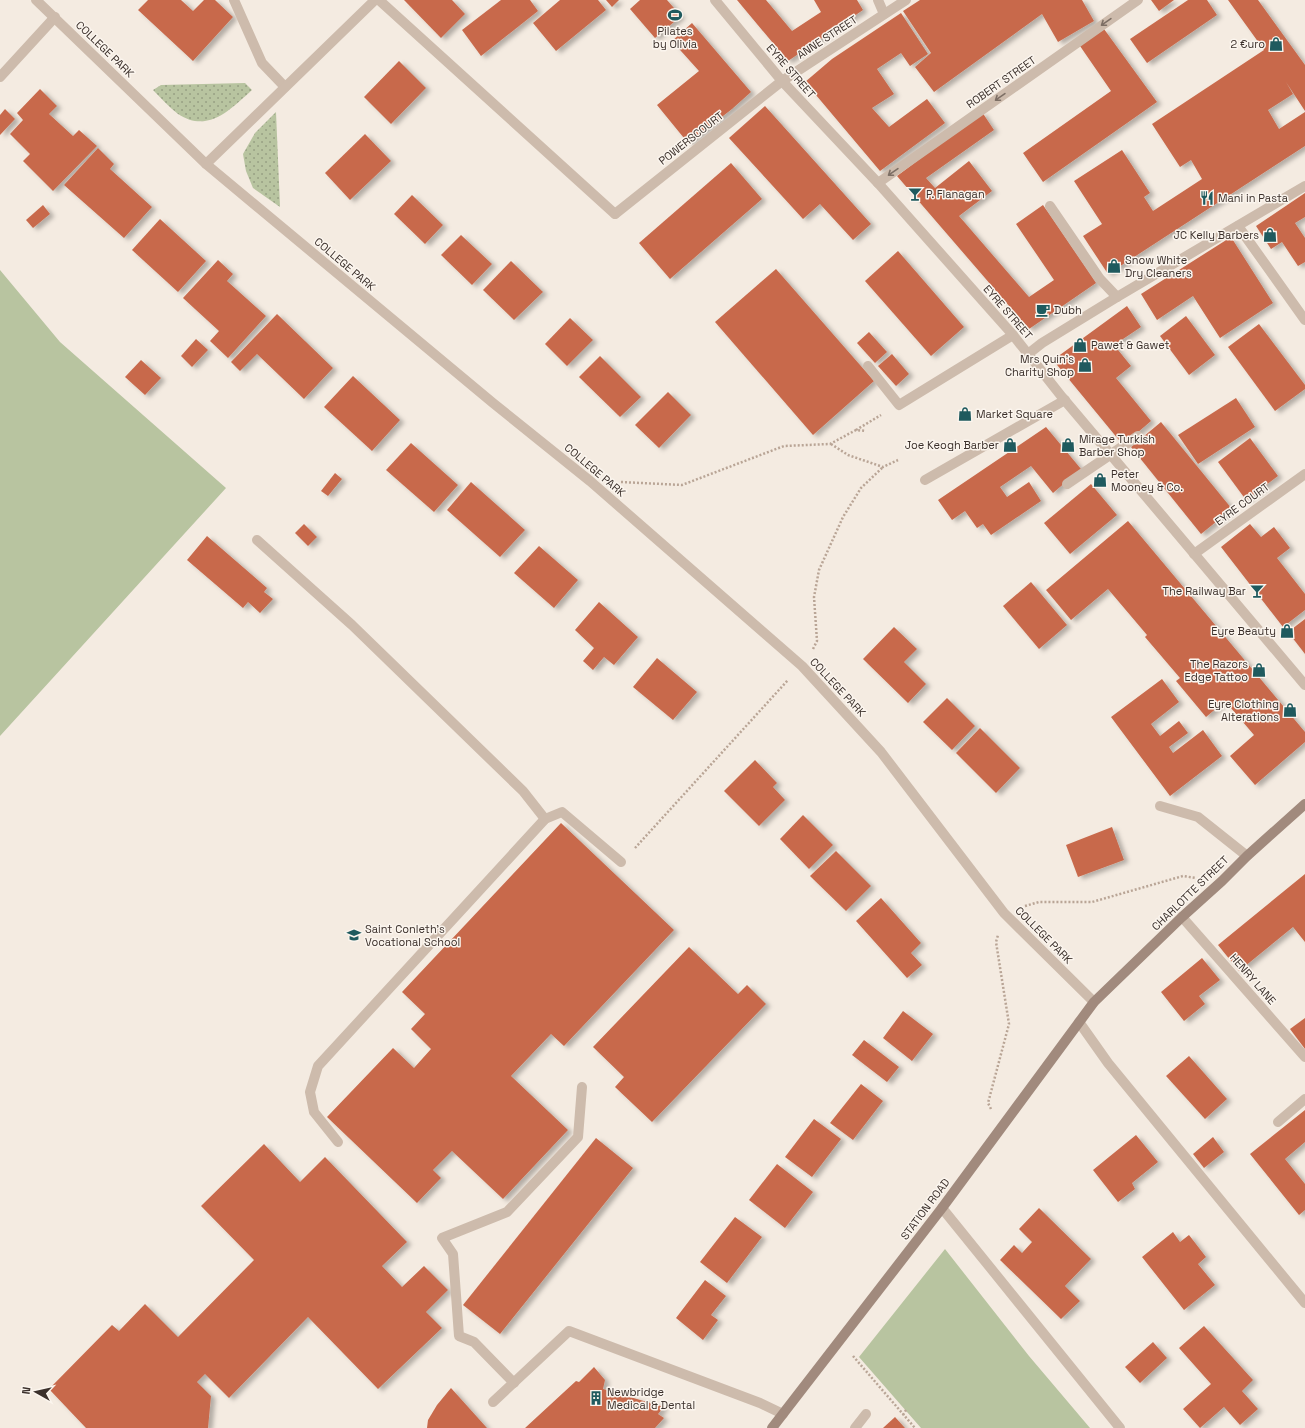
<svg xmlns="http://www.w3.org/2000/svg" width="1305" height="1428" viewBox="0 0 1305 1428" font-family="'Space Grotesk',sans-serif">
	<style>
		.grass { fill: url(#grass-dots) }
		.park { fill: #b8c4a0 }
		.building { fill: #c8694b; filter: url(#shadow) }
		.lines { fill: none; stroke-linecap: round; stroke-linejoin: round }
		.path { stroke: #b9a596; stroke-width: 2.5; stroke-dasharray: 2 2; stroke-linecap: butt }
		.service { stroke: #cdbbac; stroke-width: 10 }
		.pedestrian { stroke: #cdbbac; stroke-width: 10 }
		.minor { stroke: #cdbbac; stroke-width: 10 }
		.tertiary { stroke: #cdbbac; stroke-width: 10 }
		.secondary { stroke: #a18a7d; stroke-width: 10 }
		.oneway { stroke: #7d6f65 }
		.labels { text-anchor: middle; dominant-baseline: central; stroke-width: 3; stroke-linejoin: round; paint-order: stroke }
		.poi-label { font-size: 11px; fill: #3b302b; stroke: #fbf5ee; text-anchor: start }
		.street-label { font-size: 11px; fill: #3b302b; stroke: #fbf5ee }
	</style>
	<defs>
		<pattern id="grass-dots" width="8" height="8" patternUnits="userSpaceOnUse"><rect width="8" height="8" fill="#b8c4a0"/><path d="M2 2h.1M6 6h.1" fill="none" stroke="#97a083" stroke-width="1.8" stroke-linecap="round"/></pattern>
		<filter id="shadow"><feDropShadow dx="4.5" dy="2.5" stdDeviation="2" flood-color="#0004"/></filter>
	</defs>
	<rect width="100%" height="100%" fill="#f4ebe1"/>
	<g class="grass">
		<path d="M 245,83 L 252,90 C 231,109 208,134 178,114 C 169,107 161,98 153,90 L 161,85 Z"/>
		<polygon points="276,112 280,207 253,188 246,171 243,154 255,133"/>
	</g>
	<g class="park">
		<polygon points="0,270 60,342 226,488 0,736"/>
		<polygon points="945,1249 1029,1356 1090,1428 921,1428 859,1357"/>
	</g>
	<g class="building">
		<polygon points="148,0 181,0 193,11 204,0 215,0 233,17 193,61 138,10"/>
		<polygon points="404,0 452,0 465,14 441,38"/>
		<polygon points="501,0 530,0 538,11 481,56 462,30"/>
		<polygon points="560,0 598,0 606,10 556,51 533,23"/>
		<polygon points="606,0 619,0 612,7"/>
		<polygon points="640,0 667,0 681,16 655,38 630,9"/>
		<polygon points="737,0 766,0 792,31 821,12 814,0 857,0 863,10 788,61"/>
		<polygon points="920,0 1082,0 1094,21 1058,42 1042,14 934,92 915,67 931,53 903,11"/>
		<polygon points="1151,0 1174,0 1159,11"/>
		<polygon points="1188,0 1207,0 1217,15 1147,63 1130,39"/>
		<polygon points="1228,0 1258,0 1305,65 1305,111 1286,82 1293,94 1268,110 1279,129 1305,112 1305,146 1108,274 1083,236 1102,224 1074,181 1122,150 1150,193 1144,197 1153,211 1202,179 1191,160 1180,167 1152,124 1264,50"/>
		<polygon points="901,13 928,54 910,66 901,53 877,69 894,94 872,108 889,127 927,99 945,123 880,171 805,82 832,59"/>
		<polygon points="692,23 751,92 732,109 688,143 657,105 699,71 672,41"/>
		<polygon points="1104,29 1157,102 1043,182 1023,153 1111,91 1080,46"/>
		<polygon points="399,61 426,88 391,124 364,97"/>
		<polygon points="40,89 57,106 49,114 73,136 79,130 97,146 53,191 23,161 30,154 10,134 23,120 17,113"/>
		<polygon points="765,106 871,224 853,240 820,204 803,219 729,138"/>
		<polygon points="5,109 15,119 0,135 0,115"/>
		<polygon points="982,112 994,130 926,178 935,188 969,161 992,191 959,216 1029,297 1054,280 1016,224 1043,205 1096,283 1029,329 897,176"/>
		<polygon points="365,134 391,161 350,200 325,173"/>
		<polygon points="98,148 114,164 110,169 152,207 124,238 64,185"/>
		<polygon points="731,163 762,199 670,279 639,243"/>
		<polygon points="1305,193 1305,217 1295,223 1305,238 1305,262 1298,266 1282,242 1271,249 1256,226"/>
		<polygon points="412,195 443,225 425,244 394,214"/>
		<polygon points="43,205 50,214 33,228 26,220"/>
		<polygon points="160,219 206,261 178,292 132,250"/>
		<polygon points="461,235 492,264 472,285 441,255"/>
		<polygon points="1231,237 1273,303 1220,338 1193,296 1157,320 1141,294"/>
		<polygon points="898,251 964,327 931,356 865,281"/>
		<polygon points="218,260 233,274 227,281 266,316 228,358 210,341 219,331 183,298"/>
		<polygon points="511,261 543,292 514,320 483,290"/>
		<polygon points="776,269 874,381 813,435 715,322"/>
		<polygon points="1127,306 1141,327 1114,345 1131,366 1116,378 1151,421 1123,445 1053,360"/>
		<polygon points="277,314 333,368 304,399 257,354 240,371 231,362"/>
		<polygon points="1186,316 1215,355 1189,375 1160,336"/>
		<polygon points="570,318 593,340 567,366 545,344"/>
		<polygon points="1259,324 1305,385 1305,389 1275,411 1228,347"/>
		<polygon points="869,332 887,352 875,363 857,343"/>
		<polygon points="196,339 208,350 192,367 181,356"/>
		<polygon points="892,354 909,374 896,386 878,366"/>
		<polygon points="600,356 641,397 620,417 579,377"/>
		<polygon points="141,360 161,378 145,395 125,377"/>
		<polygon points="353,376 400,420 372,451 324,407"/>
		<polygon points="668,392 691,415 659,448 635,425"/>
		<polygon points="1236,398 1255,427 1198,464 1178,435"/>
		<polygon points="1161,422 1232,509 1201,534 1131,447"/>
		<polygon points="1046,427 1081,469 1053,493 1031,466 1000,487 1007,497 1029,482 1041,501 991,535 983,524 977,528 965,511 952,520 938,500"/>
		<polygon points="1250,438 1278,476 1246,500 1218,462"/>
		<polygon points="411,443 458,485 434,512 386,470"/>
		<polygon points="335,473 342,479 328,496 321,491"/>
		<polygon points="471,482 525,530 500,557 447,510"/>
		<polygon points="1091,484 1117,515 1070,554 1044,523"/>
		<polygon points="1128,521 1305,732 1305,742 1255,785 1230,756 1254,735 1225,701 1206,717 1176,681 1180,678 1145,637 1147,635 1108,589 1071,620 1046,590"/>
		<polygon points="304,524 317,537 308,546 295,533"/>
		<polygon points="1250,524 1261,537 1274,527 1290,548 1277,558 1305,594 1305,610 1283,627 1221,547"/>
		<polygon points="207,536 267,588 264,592 273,599 260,613 248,602 243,608 187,560"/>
		<polygon points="539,546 578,580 554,608 514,573"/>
		<polygon points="1031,582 1067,625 1039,649 1003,606"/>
		<polygon points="599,602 638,637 614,665 604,657 593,670 583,661 594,648 575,630"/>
		<polygon points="1305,619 1305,654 1288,632"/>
		<polygon points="894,627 917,649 904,662 926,684 908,703 863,659"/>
		<polygon points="657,658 697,692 673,720 633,687"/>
		<polygon points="1162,679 1179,702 1151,724 1160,736 1179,721 1188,733 1169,747 1173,753 1203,730 1222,756 1170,796 1111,717"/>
		<polygon points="947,698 975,726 952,750 923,722"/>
		<polygon points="980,728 1020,768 996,793 956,753"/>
		<polygon points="755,760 777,783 773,787 785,800 759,826 724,791"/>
		<polygon points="803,815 833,845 809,869 780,839"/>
		<polygon points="561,823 674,930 564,1046 551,1034 511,1076 568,1130 503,1199 452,1151 433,1170 441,1178 417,1203 327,1117 393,1048 414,1068 431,1049 411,1029 425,1014 402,992"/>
		<polygon points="1112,827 1124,860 1078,877 1066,845"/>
		<polygon points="836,851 871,886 846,911 810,876"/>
		<polygon points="1305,874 1305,942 1293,927 1239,971 1218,945"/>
		<polygon points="881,898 921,943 911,953 922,965 907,978 856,921"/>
		<polygon points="689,947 738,994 747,985 766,1004 652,1122 615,1087 624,1077 593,1047"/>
		<polygon points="1202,958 1220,980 1199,996 1205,1004 1184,1021 1161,992"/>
		<polygon points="903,1011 933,1034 912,1061 883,1038"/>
		<polygon points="1305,1018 1305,1049 1290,1029"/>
		<polygon points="864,1040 899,1067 887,1082 852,1055"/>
		<polygon points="1189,1056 1227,1099 1205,1119 1166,1076"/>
		<polygon points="861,1084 883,1101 853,1140 830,1123"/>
		<polygon points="1305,1110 1305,1142 1285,1159 1305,1184 1305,1210 1299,1215 1250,1154"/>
		<polygon points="814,1119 841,1139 812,1177 785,1157"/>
		<polygon points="1136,1135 1158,1162 1132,1183 1135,1189 1118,1202 1093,1170"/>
		<polygon points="1213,1137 1224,1152 1204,1168 1193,1154"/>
		<polygon points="596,1138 633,1168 500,1334 463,1305"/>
		<polygon points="264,1144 300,1182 325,1157 407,1242 382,1266 402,1287 424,1266 448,1290 426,1312 442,1328 378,1389 308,1317 229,1398 205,1374 197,1382 211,1396 208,1428 86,1428 49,1389 112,1325 119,1331 145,1304 178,1337 254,1260 201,1206"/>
		<polygon points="777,1164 813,1192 785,1228 749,1200"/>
		<polygon points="1039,1208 1091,1259 1065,1286 1080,1301 1061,1319 1000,1260 1014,1245 1022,1253 1032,1242 1019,1229"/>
		<polygon points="735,1217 762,1237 727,1283 700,1262"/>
		<polygon points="1173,1232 1180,1242 1189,1235 1206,1257 1198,1264 1215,1285 1184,1310 1142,1257"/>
		<polygon points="705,1280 726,1296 711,1315 718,1320 703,1340 676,1318"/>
		<polygon points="1204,1326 1253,1380 1242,1391 1258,1409 1240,1425 1224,1407 1200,1428 1183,1409 1211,1384 1179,1348"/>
		<polygon points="1153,1342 1167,1358 1140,1383 1125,1367"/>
		<polygon points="594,1367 605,1380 603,1389 664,1407 658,1414 664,1418 655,1428 525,1428 576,1381 579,1382"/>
		<polygon points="451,1388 487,1428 427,1428 428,1420 437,1405"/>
		<polygon points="895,1417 905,1428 883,1428"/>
	</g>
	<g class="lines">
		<g class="path">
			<polyline points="856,430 881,415"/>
			<polyline points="831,444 848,455 883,467 898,460"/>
			<polyline points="621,482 682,485 784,446 830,444 856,430 866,431"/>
			<polyline points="813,649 817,641 814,597 819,570 843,517 861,488 883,467"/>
			<polyline points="635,848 788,680"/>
			<polyline points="1025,906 1039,902 1092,902 1183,876 1196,878"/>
			<polyline points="991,1109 988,1103 1009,1024 996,942 998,935"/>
			<polyline points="853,1356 915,1428"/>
			<polyline points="903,1415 906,1410"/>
		</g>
		<g class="service">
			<polyline points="234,0 262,63 285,87"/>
			<polyline points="379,0 615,214"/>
			<polyline points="0,77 55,17"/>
			<polyline points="1050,206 1100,279 1117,297"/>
			<polyline points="1238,226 1305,320"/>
			<polyline points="868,366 899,405 1013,335"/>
			<polyline points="925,480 1065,400"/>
			<polyline points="1067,484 1138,436"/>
			<polyline points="257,540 352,625 523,791 545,819"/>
			<polyline points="1160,806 1198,817 1247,856"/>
			<polyline points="1278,1122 1305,1099"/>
			<polyline points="338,1142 314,1112 310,1092 318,1066 545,819 562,812 621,862"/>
			<polyline points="514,1383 474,1342 459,1336 453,1254 442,1238 507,1212 578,1137 582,1087"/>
			<polyline points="493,1402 569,1331 760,1403 783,1414"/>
			<polyline points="855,1428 866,1414"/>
		</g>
		<polyline class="pedestrian" points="1028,354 1042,343 1117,297 1305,186"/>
		<g class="minor">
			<polyline points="36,0 206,164 493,403 590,481 802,666 881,752 1004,913 1094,1002"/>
			<polyline points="878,0 884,14"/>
			<polyline points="206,164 375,0"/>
			<polyline points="878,183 1138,0"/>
			<polyline points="615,214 782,81 906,0"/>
			<polyline points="1194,554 1305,474"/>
			<polyline points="1182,917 1305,1057"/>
			<polyline points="1079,1022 1108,1063 1305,1303"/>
			<polyline points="942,1208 1120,1428"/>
		</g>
		<polyline class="tertiary" points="715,0 782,81 878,183 1013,335 1062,397 1305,685"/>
		<polyline class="secondary" points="772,1428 942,1208 1094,1002 1182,917 1222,881 1247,856 1305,804"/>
	</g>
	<defs><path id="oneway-shaft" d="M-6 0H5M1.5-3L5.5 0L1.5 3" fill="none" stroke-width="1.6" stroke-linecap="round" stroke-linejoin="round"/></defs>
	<g class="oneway">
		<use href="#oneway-shaft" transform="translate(1106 22) rotate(145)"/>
		<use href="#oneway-shaft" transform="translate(1000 97) rotate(145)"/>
		<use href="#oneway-shaft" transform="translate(893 172) rotate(145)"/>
	</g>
	<defs>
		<symbol id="stadium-bare" viewBox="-9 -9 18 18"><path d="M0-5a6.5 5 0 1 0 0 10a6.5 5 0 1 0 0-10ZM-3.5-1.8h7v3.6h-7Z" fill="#1f5a5e" stroke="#fbf5ee" stroke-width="2.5" paint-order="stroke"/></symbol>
		<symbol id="shop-bare" viewBox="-9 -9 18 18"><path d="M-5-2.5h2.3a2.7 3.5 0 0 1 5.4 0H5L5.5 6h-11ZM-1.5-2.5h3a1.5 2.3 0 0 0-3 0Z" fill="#1f5a5e" stroke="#fbf5ee" stroke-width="2.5" paint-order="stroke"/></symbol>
		<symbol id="bar-bare" viewBox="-9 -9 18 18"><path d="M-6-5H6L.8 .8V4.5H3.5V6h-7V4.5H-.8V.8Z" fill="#1f5a5e" stroke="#fbf5ee" stroke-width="2.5" paint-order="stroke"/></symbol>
		<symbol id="restaurant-bare" viewBox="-9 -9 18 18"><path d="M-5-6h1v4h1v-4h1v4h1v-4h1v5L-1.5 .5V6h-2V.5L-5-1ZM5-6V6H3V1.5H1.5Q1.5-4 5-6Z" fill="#1f5a5e" stroke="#fbf5ee" stroke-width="2.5" paint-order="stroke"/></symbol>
		<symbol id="cafe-bare" viewBox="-9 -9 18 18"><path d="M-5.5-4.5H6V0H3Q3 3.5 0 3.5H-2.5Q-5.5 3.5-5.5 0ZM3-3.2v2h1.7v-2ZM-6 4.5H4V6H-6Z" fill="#1f5a5e" stroke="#fbf5ee" stroke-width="2.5" paint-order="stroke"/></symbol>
		<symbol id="school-bare" viewBox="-9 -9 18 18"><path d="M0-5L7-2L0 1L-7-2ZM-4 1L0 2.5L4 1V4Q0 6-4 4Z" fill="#1f5a5e" stroke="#fbf5ee" stroke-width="2.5" paint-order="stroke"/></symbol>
		<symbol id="building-bare" viewBox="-9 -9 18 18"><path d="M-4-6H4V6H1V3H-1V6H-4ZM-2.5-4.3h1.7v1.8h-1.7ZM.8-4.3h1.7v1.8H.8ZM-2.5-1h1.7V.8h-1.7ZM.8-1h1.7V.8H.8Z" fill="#1f5a5e" stroke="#fbf5ee" stroke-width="2.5" paint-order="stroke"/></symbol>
	</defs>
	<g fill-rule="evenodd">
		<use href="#stadium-bare" x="665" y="5" width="20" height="20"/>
		<use href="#shop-bare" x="1266" y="34" width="20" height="20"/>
		<use href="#bar-bare" x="905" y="184" width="20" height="20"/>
		<use href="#restaurant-bare" x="1197" y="188" width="20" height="20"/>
		<use href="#shop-bare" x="1260" y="225" width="20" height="20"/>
		<use href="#shop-bare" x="1104" y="256" width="20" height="20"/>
		<use href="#cafe-bare" x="1033" y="300" width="20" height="20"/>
		<use href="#shop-bare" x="1070" y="335" width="20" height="20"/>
		<use href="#shop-bare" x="1075" y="355" width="20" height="20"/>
		<use href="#shop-bare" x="955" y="404" width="20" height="20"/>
		<use href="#shop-bare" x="1000" y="435" width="20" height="20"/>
		<use href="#shop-bare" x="1058" y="435" width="20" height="20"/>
		<use href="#shop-bare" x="1090" y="470" width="20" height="20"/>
		<use href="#bar-bare" x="1247" y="581" width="20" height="20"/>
		<use href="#shop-bare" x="1277" y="621" width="20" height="20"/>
		<use href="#shop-bare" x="1249" y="660" width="20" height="20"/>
		<use href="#shop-bare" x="1280" y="700" width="20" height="20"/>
		<use href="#school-bare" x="344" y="925" width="20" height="20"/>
		<use href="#building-bare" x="586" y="1388" width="20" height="20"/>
	</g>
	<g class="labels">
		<g class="poi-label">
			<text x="675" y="31" text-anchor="middle">Pilates<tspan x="675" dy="13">by Olivia</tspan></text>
			<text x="1265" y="44" text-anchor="end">2 €uro</text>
			<text x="926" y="194">P. Flanagan</text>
			<text x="1218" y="198">Mani in Pasta</text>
			<text x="1259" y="235" text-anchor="end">JC Kelly Barbers</text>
			<text x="1125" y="260">Snow White<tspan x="1125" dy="13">Dry Cleaners</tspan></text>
			<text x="1054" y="310">Dubh</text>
			<text x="1091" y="345">Pawet &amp; Gawet</text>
			<text x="1074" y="359" text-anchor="end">Mrs Quin's<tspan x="1074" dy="13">Charity Shop</tspan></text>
			<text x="976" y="414">Market Square</text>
			<text x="1079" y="439">Mirage Turkish<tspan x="1079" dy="13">Barber Shop</tspan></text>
			<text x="999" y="445" text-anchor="end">Joe Keogh Barber</text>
			<text x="1111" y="474">Peter<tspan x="1111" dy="13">Mooney &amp; Co.</tspan></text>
			<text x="1246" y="591" text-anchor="end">The Railway Bar</text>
			<text x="1276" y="631" text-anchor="end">Eyre Beauty</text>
			<text x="1248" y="664" text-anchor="end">The Razors<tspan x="1248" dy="13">Edge Tattoo</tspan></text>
			<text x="1279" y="704" text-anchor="end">Eyre Clothing<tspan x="1279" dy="13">Alterations</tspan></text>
			<text x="365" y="929">Saint Conleth's<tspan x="365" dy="13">Vocational School</tspan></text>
			<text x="607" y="1392">Newbridge<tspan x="607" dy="13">Medical &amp; Dental</tspan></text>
		</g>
		<g class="street-label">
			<text transform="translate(827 37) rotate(-33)">ANNE STREET</text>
			<text transform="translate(105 49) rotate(44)">COLLEGE PARK</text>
			<text transform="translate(791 71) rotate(49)">EYRE STREET</text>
			<text transform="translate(1001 82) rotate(-35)">ROBERT STREET</text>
			<text transform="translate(691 138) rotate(-38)">POWERSCOURT</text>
			<text transform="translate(345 264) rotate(40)">COLLEGE PARK</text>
			<text transform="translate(1008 312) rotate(49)">EYRE STREET</text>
			<text transform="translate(595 470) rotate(40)">COLLEGE PARK</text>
			<text transform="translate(1242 504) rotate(-36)">EYRE COURT</text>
			<text transform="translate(838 687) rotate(47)">COLLEGE PARK</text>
			<text transform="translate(1190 893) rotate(-44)">CHARLOTTE STREET</text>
			<text transform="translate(1044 935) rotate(45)">COLLEGE PARK</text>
			<text transform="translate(1253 979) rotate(49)">HENRY LANE</text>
			<text transform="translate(925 1209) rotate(-53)">STATION ROAD</text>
		</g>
	</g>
	<g transform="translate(36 1392) rotate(278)" stroke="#fbf5ee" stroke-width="3" paint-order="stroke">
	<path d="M0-3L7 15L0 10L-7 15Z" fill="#3b302b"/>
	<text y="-6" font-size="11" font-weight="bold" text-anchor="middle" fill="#3b302b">N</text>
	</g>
</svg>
